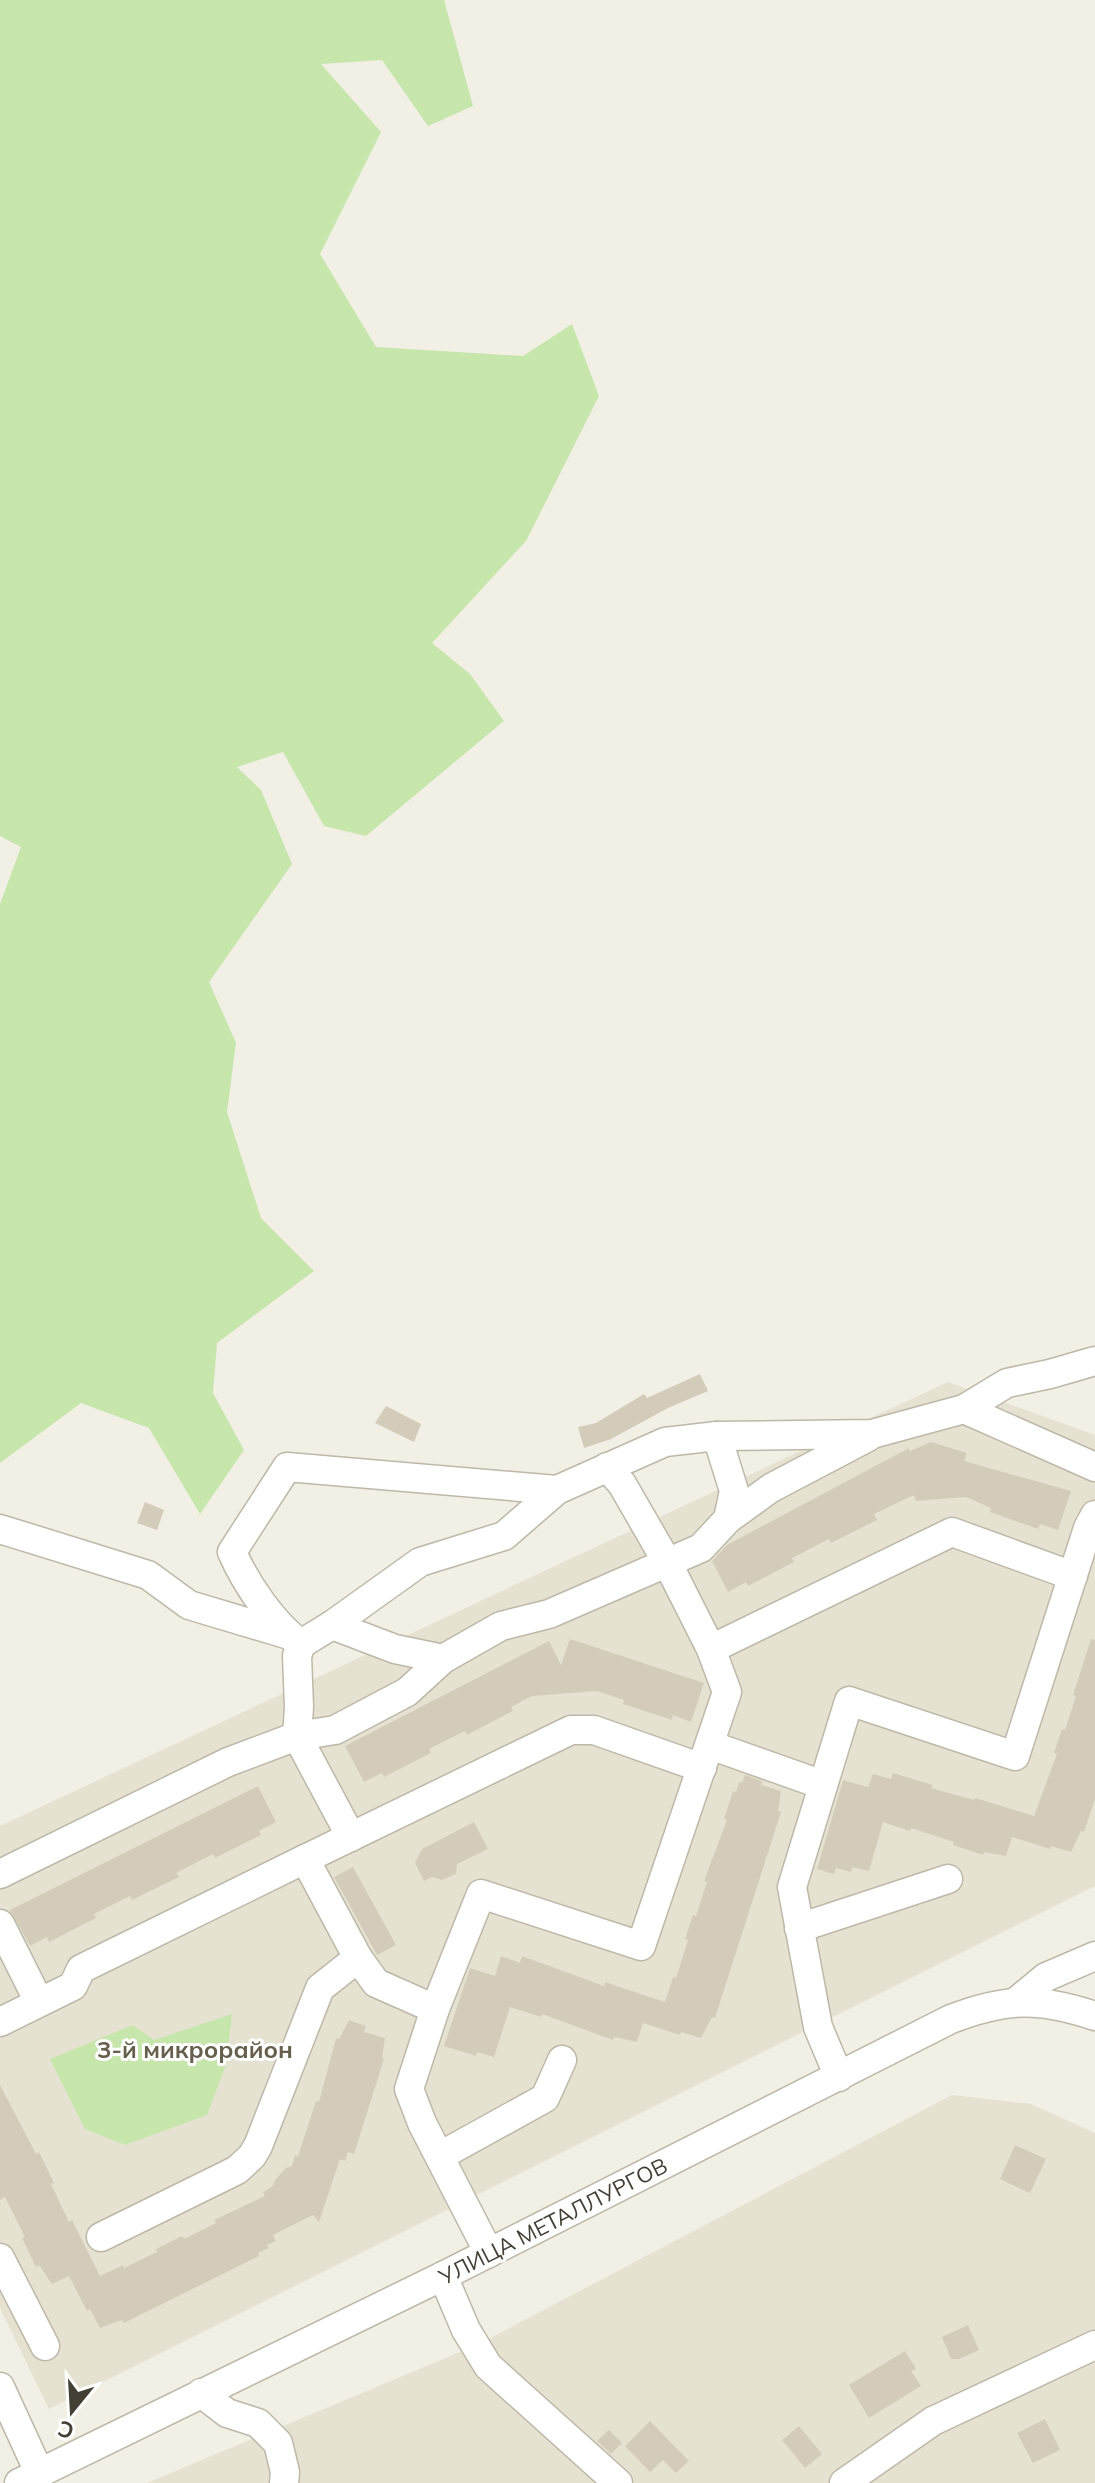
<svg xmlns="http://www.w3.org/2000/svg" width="1095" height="2483" viewBox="0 0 1095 2483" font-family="Mulish,sans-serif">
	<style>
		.residential { fill: #e6e2d2 }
		.green { fill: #c6e6ac }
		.building { fill: #d3ccba }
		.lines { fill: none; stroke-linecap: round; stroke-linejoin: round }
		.minor-casing { stroke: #bdb8a7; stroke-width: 31 }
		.minor { stroke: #fff; stroke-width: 28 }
		.labels { text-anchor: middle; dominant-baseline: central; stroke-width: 6; stroke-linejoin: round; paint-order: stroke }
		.street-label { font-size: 22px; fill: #443f34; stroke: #fff }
		.neighbourhood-label { font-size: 24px; font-weight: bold; fill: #665f4b; stroke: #fff }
	</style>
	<rect width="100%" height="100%" fill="#f2efe4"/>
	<g class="residential">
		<polygon points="948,1382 1095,1435 1095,1886 49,2409 0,2308 0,1826"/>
		<polygon points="952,2095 1031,2104 1095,2133 1095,2483 147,2483 479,2344"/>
	</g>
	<g class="green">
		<polygon points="0,0 444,0 473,106 428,126 382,60 321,64 381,132 320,254 376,347 523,356 572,324 599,396 526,541 432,643 470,674 504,721 366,836 324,826 283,752 237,767 261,790 292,864 209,982 236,1043 227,1112 261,1218 314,1271 217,1343 213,1393 244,1450 200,1514 149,1428 81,1403 0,1463 0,904 21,847 0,836"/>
		<polygon points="232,2014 226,2065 207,2115 125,2145 85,2129 50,2059 133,2025 154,2040"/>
	</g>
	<g class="building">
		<polygon points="700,1374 708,1391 668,1408 611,1439 584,1448 578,1427 596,1423 644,1394 647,1398"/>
		<polygon points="386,1406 421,1424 414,1442 375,1423"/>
		<polygon points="931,1442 967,1453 964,1461 1071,1491 1058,1530 1040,1524 1038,1529 990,1512 991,1508 966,1497 916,1501 914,1495 874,1514 877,1520 831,1543 829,1539 792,1558 794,1562 748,1586 746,1582 728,1592 712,1561 727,1545 909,1448 910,1451"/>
		<polygon points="145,1502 164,1510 157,1530 137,1523"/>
		<polygon points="570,1639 704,1683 691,1722 673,1715 672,1720 623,1704 624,1700 597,1691 532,1696 511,1707 513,1711 467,1735 465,1731 429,1749 431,1753 384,1777 382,1773 364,1782 345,1746 549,1641 561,1665"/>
		<polygon points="1091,1639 1095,1640 1095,1799 1084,1832 1081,1831 1071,1852 1051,1846 1050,1849 1012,1837 1006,1856 984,1852 983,1855 953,1845 954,1842 911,1828 910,1831 883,1822 869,1871 852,1867 851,1872 836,1868 834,1874 817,1869 843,1780 868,1787 873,1774 891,1779 893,1773 933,1785 931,1788 974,1800 975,1798 1034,1816 1057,1754 1054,1753 1062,1729 1065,1730 1076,1696 1073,1695"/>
		<polygon points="745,1775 762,1781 761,1785 781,1791 778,1811 781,1812 715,2018 712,2017 701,2038 681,2032 680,2035 643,2023 637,2042 614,2037 613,2040 542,2014 541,2017 510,2007 494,2057 477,2052 476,2056 444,2046 470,1968 495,1976 501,1956 520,1963 522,1956 604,1986 605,1982 665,2002 673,1977 676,1978 688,1940 685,1939 693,1915 696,1916 707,1882 704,1881 727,1820 724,1819 733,1791 736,1792 739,1782 742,1783"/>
		<polygon points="258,1786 276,1822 259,1831 261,1835 215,1858 213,1854 176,1873 179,1877 132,1900 130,1896 94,1914 96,1918 49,1942 47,1937 30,1946 10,1910"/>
		<polygon points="474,1822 488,1849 457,1864 456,1874 442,1880 432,1877 424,1881 415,1863 422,1849"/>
		<polygon points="353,1867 396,1945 377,1955 334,1877"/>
		<polygon points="349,2020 366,2026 364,2032 385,2038 382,2058 384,2059 354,2154 348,2152 345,2161 340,2159 319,2222 313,2215 273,2235 276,2241 267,2245 269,2248 258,2253 259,2256 124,2323 122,2320 100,2328 90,2309 87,2311 69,2276 52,2284 39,2265 36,2267 22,2238 25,2237 5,2197 0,2200 0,2085 36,2154 39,2152 54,2183 51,2184 69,2222 72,2220 100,2276 123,2265 124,2268 157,2252 156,2249 182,2236 184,2239 216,2223 214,2220 265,2196 263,2192 273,2186 274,2181 286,2168 292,2166 295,2155 298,2156 316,2101 319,2102 336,2038 339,2039"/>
		<polygon points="1015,2145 1046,2159 1030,2193 1000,2179"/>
		<polygon points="968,2325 979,2350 959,2359 951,2359 942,2337"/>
		<polygon points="905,2351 916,2369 911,2371 921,2386 869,2418 849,2385"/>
		<polygon points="1045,2419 1060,2450 1033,2463 1017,2433"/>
		<polygon points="650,2421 689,2461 676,2473 663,2460 650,2472 625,2446"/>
		<polygon points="799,2426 822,2454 805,2468 782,2440"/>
		<polygon points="609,2430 622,2443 611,2454 597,2441"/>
	</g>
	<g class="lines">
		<defs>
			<g id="minor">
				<polyline points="964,1409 1095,1467"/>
				<polyline points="717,1436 734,1491 728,1519"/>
				<polyline points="0,1529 148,1575 189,1605 286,1634"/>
				<polyline points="332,1625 395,1649 443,1659"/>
				<path d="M 301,1644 C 273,1624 246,1584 232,1552 L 287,1467 L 557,1490"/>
				<polyline points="711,1649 952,1532 1073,1576"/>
				<polyline points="710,1745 823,1785"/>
				<polyline points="351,1837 297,1736 299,1707 297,1656 301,1644 332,1625 420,1562 504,1536 557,1490 665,1442 717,1436 872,1434 964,1409 1007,1383 1050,1374 1095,1361"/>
				<polyline points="305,1859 571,1730 594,1730 702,1768"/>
				<polyline points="0,1874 228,1762 297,1736 335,1730 407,1692 443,1659 501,1626 549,1614 701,1548 728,1519 771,1488 868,1437"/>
				<polyline points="0,1924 39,2002"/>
				<polyline points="799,1928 948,1879"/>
				<polyline points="1017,2001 1046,1977 1095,1956"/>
				<polyline points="0,2022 73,1986 81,1969 305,1859 358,1958 376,1983 435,2009"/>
				<polyline points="839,2077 818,2027 792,1887 849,1701 1015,1756 1088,1528 1095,1515"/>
				<polyline points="440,2156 545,2098 562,2060"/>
				<polyline points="101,2237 237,2170 252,2156 258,2146 320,1988 358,1958"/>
				<polyline points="489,2253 422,2123 409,2089 435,2009 481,1894 641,1946 727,1692 711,1649 667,1562 622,1484 607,1467"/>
				<polyline points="0,2258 45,2346"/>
				<polyline points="443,2276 466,2330 488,2366 618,2483"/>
				<polyline points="0,2387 39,2472"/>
				<polyline points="201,2393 227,2413 258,2423 278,2443 285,2472 284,2483"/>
				<path d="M 19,2483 L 443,2276 L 951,2019 C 1005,1998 1039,1997 1095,2016"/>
				<polyline points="844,2483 933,2421 1095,2345"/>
			</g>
		</defs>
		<use href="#minor" class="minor-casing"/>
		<use href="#minor" class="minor"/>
	</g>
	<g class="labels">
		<g class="street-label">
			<text transform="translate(553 2221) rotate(-27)">УЛИЦА МЕТАЛЛУРГОВ</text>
		</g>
		<g class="neighbourhood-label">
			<text x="195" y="2049">3-й микрорайон</text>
		</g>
	</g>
	<g transform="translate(72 2411) rotate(198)" stroke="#ffffff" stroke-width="6" paint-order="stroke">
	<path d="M0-6L14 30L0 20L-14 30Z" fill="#443f34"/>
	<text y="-12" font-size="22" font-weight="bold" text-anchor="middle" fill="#443f34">С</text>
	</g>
</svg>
